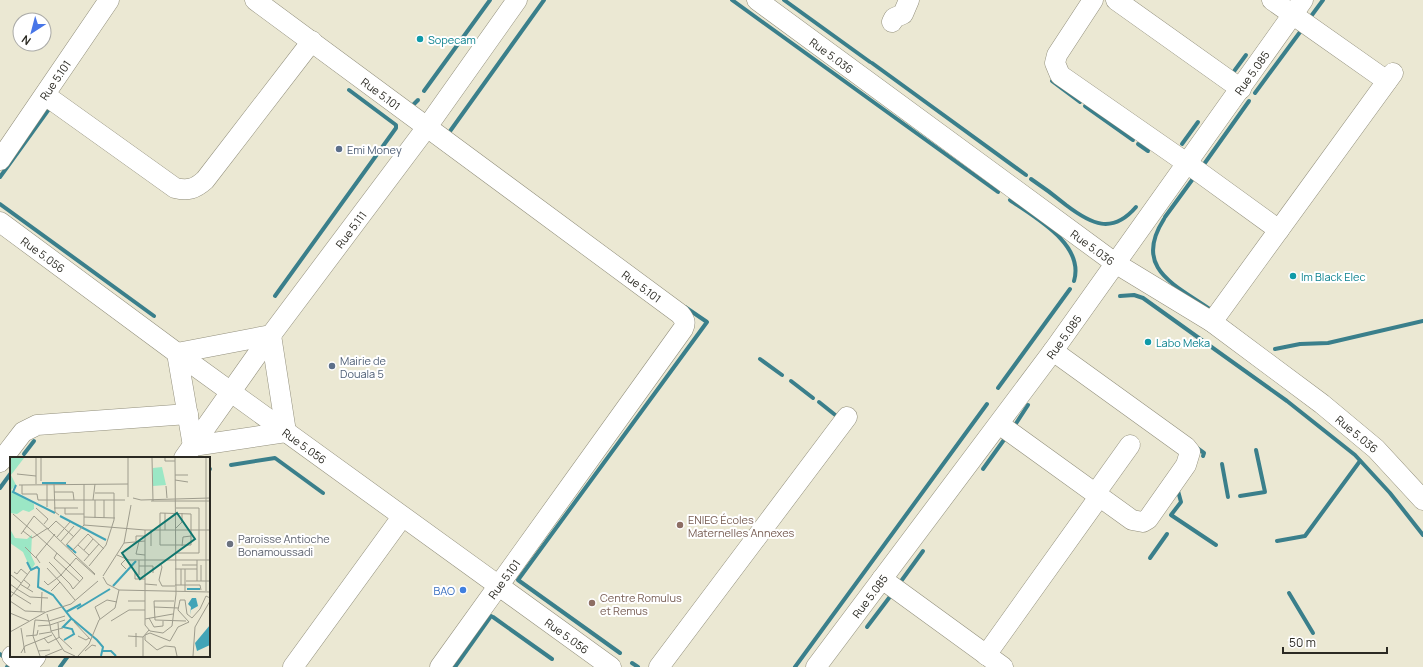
<svg xmlns="http://www.w3.org/2000/svg" width="1423" height="667" viewBox="0 0 1423 667" font-family="Manrope,sans-serif">
	<style>
		.lines { fill: none; stroke-linecap: round; stroke-linejoin: round }
		.stream { stroke: #3a7f8b; stroke-width: 4 }
		.minor-casing { stroke: #928f7c; stroke-width: 21 }
		.minor { stroke: #fff; stroke-width: 20 }
		.culture-dot { fill: #0f9aa8; stroke: #fff; stroke-width: 1.5 }
		.service-dot { fill: #5c6f8a; stroke: #fff; stroke-width: 1.5 }
		.education-dot { fill: #8d6e63; stroke: #fff; stroke-width: 1.5 }
		.worship-dot { fill: #6b7280; stroke: #fff; stroke-width: 1.5 }
		.shop-dot { fill: #3f7fe0; stroke: #fff; stroke-width: 1.5 }
		.labels { text-anchor: middle; dominant-baseline: central; stroke-width: 4; stroke-linejoin: round; paint-order: stroke }
		.culture-label { font-size: 11px; fill: #0d838f; stroke: #fff; text-anchor: start }
		.street-label { font-size: 11px; fill: #2b2a23; stroke: #fff }
		.service-label { font-size: 11px; fill: #4e5e75; stroke: #fff; text-anchor: start }
		.education-label { font-size: 11px; fill: #785e54; stroke: #fff; text-anchor: start }
		.worship-label { font-size: 11px; fill: #5b616d; stroke: #fff; text-anchor: start }
		.shop-label { font-size: 11px; fill: #366cbe; stroke: #fff; text-anchor: end }
		.inset-river { fill: none; stroke: #41a4b7; stroke-width: 2 }
		.inset-road { fill: none; stroke: #9e9c8d; stroke-width: 1 }
		.view { fill: #0f766e; fill-opacity: 0.15; stroke: #0f766e; stroke-width: 2 }
		.inset-edge { fill: none; stroke: #2b2a23; stroke-width: 2 }
	</style>
	<rect width="100%" height="100%" fill="#ebe8d3"/>
	<g class="lines">
		<g class="stream">
			<polyline points="732,0 998,192"/>
			<polyline points="784,0 870,62"/>
			<polyline points="1309,19 1323,0"/>
			<polyline points="872,63 1026,175"/>
			<polyline points="1232,74 1246,55"/>
			<polyline points="1052,81 1080,102"/>
			<polyline points="424,91 490,0"/>
			<polyline points="1255,93 1303,28"/>
			<polyline points="1085,106 1133,140"/>
			<polyline points="410,108 418,100"/>
			<polyline points="448,134 544,0"/>
			<polyline points="1138,144 1148,151"/>
			<polyline points="1182,144 1198,122"/>
			<polyline points="1202,167 1249,101"/>
			<polyline points="0,177 49,109"/>
			<path d="M 1031,179 C 1043,187 1055,196 1066,205 C 1091,224 1112,235 1136,207"/>
			<path d="M 1010,200 C 1034,217 1085,244 1074,281"/>
			<polyline points="0,204 154,316"/>
			<polyline points="1165,217 1195,176"/>
			<path d="M 1164,219 C 1132,269 1176,285 1211,310"/>
			<polyline points="275,296 396,128 396,125 349,90"/>
			<polyline points="1120,296 1134,295 1143,298 1287,401 1355,455 1390,493 1423,535"/>
			<polyline points="1275,349 1300,344 1328,343 1423,321"/>
			<polyline points="760,359 782,375"/>
			<polyline points="791,381 813,398"/>
			<polyline points="998,388 1070,289"/>
			<polyline points="819,402 839,418"/>
			<polyline points="1015,425 1028,405"/>
			<polyline points="1197,448 1204,453 1203,456"/>
			<polyline points="24,454 34,441"/>
			<polyline points="1222,464 1228,497"/>
			<polyline points="231,465 275,458 323,493"/>
			<polyline points="209,469 210,469"/>
			<polyline points="983,469 1006,437"/>
			<polyline points="0,488 11,473"/>
			<polyline points="1179,489 1178,491 1181,502 1171,515 1216,545"/>
			<polyline points="1240,496 1265,492 1256,450"/>
			<polyline points="1277,541 1305,536 1360,461"/>
			<polyline points="1150,558 1167,534"/>
			<polyline points="899,584 923,551"/>
			<polyline points="1289,593 1313,633"/>
			<polyline points="493,617 552,659"/>
			<polyline points="867,627 892,594"/>
			<polyline points="620,653 518,580 707,322 685,307"/>
			<polyline points="0,654 10,662 7,667"/>
			<polyline points="632,663 638,667"/>
			<polyline points="60,667 68,656"/>
			<polyline points="455,667 491,616"/>
			<polyline points="795,667 987,404"/>
		</g>
		<defs>
			<g id="minor">
				<path id="s1" d="M 255,0 L 680,314 C 685,320 686,323 683,329 L 440,667"/>
				<path id="s2" d="M 757,0 L 1115,263 L 1212,322 L 1322,404 L 1376,449 L 1423,500"/>
				<polyline points="1093,0 1057,55 1055,63 1060,75 1188,164 1279,230"/>
				<polyline points="1116,0 1241,89"/>
				<polyline points="1272,0 1387,81"/>
				<polyline points="892,22 894,18 903,14 909,0"/>
				<path d="M 45,95 L 175,188 C 188,191 195,189 205,180 L 312,41"/>
				<path id="s3" d="M 0,160 L 109,0"/>
				<path id="s4" d="M 0,222 L 177,353 L 611,667"/>
				<polyline points="1212,322 1393,73"/>
				<polygon points="271,335 286,432 193,446 177,353"/>
				<polyline points="999,424 1132,520 1143,522 1148,519 1186,465 1190,452 1186,447 1053,351"/>
				<path id="s5" d="M 184,458 L 271,335 L 427,127 L 517,0"/>
				<polyline points="0,462 23,432 37,425 188,414"/>
				<polyline points="1095,494 1130,445"/>
				<polyline points="882,579 1003,667"/>
				<polyline points="986,655 1099,497"/>
				<polyline points="12,656 27,667 36,656"/>
				<polyline points="293,667 402,517"/>
				<polyline points="659,667 847,417"/>
				<path id="s6" d="M 816,667 L 1053,351 L 1303,0"/>
			</g>
		</defs>
		<use href="#minor" class="minor-casing"/>
		<use href="#minor" class="minor"/>
	</g>
	<g class="culture-dot">
		<circle cx="420" cy="39" r="4"/>
		<circle cx="1293" cy="276" r="4"/>
		<circle cx="1148" cy="342" r="4"/>
	</g>
	<g class="service-dot">
		<circle cx="339" cy="149" r="4"/>
		<circle cx="332" cy="366" r="4"/>
	</g>
	<g class="education-dot">
		<circle cx="680" cy="525" r="4"/>
		<circle cx="592" cy="603" r="4"/>
	</g>
	<circle class="worship-dot" cx="230" cy="544" r="4"/>
	<circle class="shop-dot" cx="463" cy="590" r="4"/>
	<g class="labels">
		<g class="culture-label">
			<text x="428" y="39">Sopecam</text>
			<text x="1301" y="276">Im Black Elec</text>
			<text x="1156" y="342">Labo Meka</text>
		</g>
		<g class="street-label">
			<text stroke="none"><textPath href="#s2" startOffset="93">Rue 5.036</textPath></text>
			<text stroke="none"><textPath href="#s6" startOffset="737">Rue 5.085</textPath></text>
			<text stroke="none"><textPath href="#s3" startOffset="97">Rue 5.101</textPath></text>
			<text stroke="none"><textPath href="#s1" startOffset="157">Rue 5.101</textPath></text>
			<text stroke="none"><textPath href="#s5" startOffset="283">Rue 5.111</textPath></text>
			<text stroke="none"><textPath href="#s2" startOffset="417">Rue 5.036</textPath></text>
			<text stroke="none"><textPath href="#s4" startOffset="54">Rue 5.056</textPath></text>
			<text stroke="none"><textPath href="#s1" startOffset="481">Rue 5.101</textPath></text>
			<text stroke="none"><textPath href="#s6" startOffset="413">Rue 5.085</textPath></text>
			<text stroke="none"><textPath href="#s2" startOffset="741">Rue 5.036</textPath></text>
			<text stroke="none"><textPath href="#s4" startOffset="378">Rue 5.056</textPath></text>
			<text transform="translate(504 579) rotate(-54)">Rue 5.101</text>
			<text stroke="none"><textPath href="#s6" startOffset="89">Rue 5.085</textPath></text>
			<text stroke="none"><textPath href="#s4" startOffset="702">Rue 5.056</textPath></text>
		</g>
		<g class="service-label">
			<text x="347" y="149">Emi Money</text>
			<text x="340" y="360">Mairie de<tspan x="340" dy="13">Douala 5</tspan></text>
		</g>
		<g class="education-label">
			<text x="688" y="519">ENIEG Écoles<tspan x="688" dy="13">Maternelles Annexes</tspan></text>
			<text x="600" y="597">Centre Romulus<tspan x="600" dy="13">et Remus</tspan></text>
		</g>
		<g class="worship-label">
			<text x="238" y="538">Paroisse Antioche<tspan x="238" dy="13">Bonamoussadi</tspan></text>
		</g>
		<g class="shop-label">
			<text x="455" y="590">BAO</text>
		</g>
	</g>
	<g transform="translate(10 457)">
		<rect width="200" height="200" fill="#ebe8d3"/>
		<path d="M 0,1 L 14,1 L 1,18 L 6,28 L 1,33 L 24,47 L 24,52 L 19,55 L 13,53 L 7,57 L 0,56 ZM 152,10 L 156,28 L 143,29 L 143,11 ZM 0,72 L 5,81 L 17,82 L 22,78 L 21,98 L 25,107 L 21,113 L 13,95 L 0,86 Z" fill="#9be7c5"/>
		<path d="M 182,141 L 186,141 L 188,149 L 181,153 L 180,158 L 181,150 L 178,147 ZM 200,168 L 200,188 L 187,194 L 185,186 Z" fill="#41a4b7"/>
		<path class="inset-river" d="M 32,26 L 56,26M 6,28 L 3,35 L 45,56M 50,59 L 96,83M 57,88 L 66,96M 17,105 L 21,113 L 27,110 L 29,112 L 28,130 L 43,138 L 61,161 L 87,183 L 93,190 L 91,199M 103,129 L 126,104M 177,132 L 190,132M 67,152 L 100,132M 56,155 L 71,147M 54,183 L 64,177 L 62,172 L 53,170 L 61,162M 92,194 L 101,194 L 106,199"/>
		<path class="inset-road" d="M 26,1 L 26,27M 31,1 L 31,24M 142,1 L 143,44M 155,1 L 155,4 L 165,4M 196,1 L 196,134M 7,17 L 26,19M 165,18 L 178,18M 165,23 L 178,25M 44,27 L 45,55 L 49,58M 9,28 L 118,27M 12,28 L 12,37 L 27,37 L 28,43 L 115,43M 156,29 L 157,41M 44,35 L 63,35 L 64,43M 118,40 L 118,1M 123,41 L 131,43 L 200,41M 83,43 L 85,27M 85,43 L 85,61M 94,43 L 94,61M 141,44 L 200,44M 37,50 L 37,27M 26,51 L 38,62 L 34,67M 44,51 L 68,51M 55,51 L 55,57 L 74,57M 150,56 L 181,57 L 181,88 L 150,88 ZM 3,57 L 27,78 L 38,71M 74,60 L 105,61M 74,68 L 135,73 L 200,73M 166,71 L 172,65 L 172,56M 38,72 L 46,64 L 64,80M 135,73 L 135,168 L 140,174 L 153,176 L 162,169 L 166,137 L 165,1M 155,73 L 155,56M 13,74 L 22,81 L 27,78 L 60,108 L 66,101 L 85,118M 11,77 L 24,59 L 85,117M 47,80 L 60,65M 51,84 L 64,69M 126,84 L 126,79 L 135,79M 129,84 L 126,97 L 135,98M 114,86 L 135,84M 56,88 L 74,68 L 74,27M 68,88 L 79,98M 141,89 L 141,73M 172,89 L 173,80 L 181,79M 15,90 L 26,101M 74,93 L 83,82M 62,94 L 78,77 L 94,92M 47,96 L 44,101 L 70,125M 165,96 L 189,96 L 189,51 L 166,51M 107,98 L 119,103 L 200,103M 129,103 L 129,118M 187,103 L 187,124M 74,104 L 89,87M 30,106 L 26,100 L 45,77M 150,106 L 152,110 L 149,123 L 152,129 L 165,129M 172,108 L 187,108M 191,108 L 191,124M 79,109 L 96,88 L 104,63 L 104,36 L 85,36M 129,109 L 143,109 L 143,116M 37,111 L 50,125 L 41,134M 116,112 L 111,107 L 116,102M 165,112 L 187,112M 171,112 L 171,128M 4,115 L 7,117 L 11,112 L 18,118M 125,115 L 125,122 L 135,122M 1,118 L 11,126M 93,119 L 114,86 L 121,48M 93,120 L 97,127 L 109,133 L 200,135M 14,123 L 20,128 L 17,132M 34,124 L 38,128 L 46,122 L 51,118 L 56,112 L 60,108 L 73,121 L 63,132 L 60,127 L 51,118 L 45,111 L 39,105M 176,124 L 200,124M 50,125 L 65,143M 0,127 L 7,132 L 20,114M 10,127 L 23,135M 135,127 L 147,128M 165,128 L 190,128 L 191,133M 0,134 L 21,147M 175,134 L 175,112M 0,141 L 7,132 L 20,140 L 38,141M 0,144 L 15,154 L 35,155M 118,144 L 135,144M 164,144 L 144,144 L 145,163 L 176,164M 144,150 L 168,151M 31,155 L 32,135M 0,156 L 19,164M 139,161 L 144,170 L 153,169 L 153,164M 90,162 L 85,150 L 97,143 L 107,145M 135,162 L 163,157M 55,163 L 40,168 L 41,174 L 54,194 L 65,199M 101,164 L 119,153 L 135,153M 64,165 L 81,183M 48,166 L 49,180 L 62,192M 28,169 L 40,168 L 37,157M 11,171 L 15,196M 41,174 L 53,171M 0,175 L 36,155 L 61,147 L 88,124M 126,176 L 126,190M 29,177 L 41,175M 16,179 L 27,178 L 28,173M 68,179 L 76,183 L 79,181M 118,179 L 133,180M 34,181 L 38,186 L 50,180M 25,185 L 42,178M 28,194 L 40,193M 75,194 L 82,188 L 86,189M 11,196 L 15,189 L 25,185M 30,199 L 23,179 L 25,163 L 39,164 L 55,159M 35,199 L 52,192M 68,199 L 79,187 L 89,163 L 105,151 L 109,133M 133,199 L 133,180 L 139,173M 167,199 L 165,190 L 155,189 L 147,193 L 135,183 L 135,178 L 140,176 L 160,184 L 168,170 L 179,165 L 168,153 L 170,143 L 175,143 L 177,157 L 182,161 L 190,152 L 196,139 L 200,141M 183,199 L 185,170 L 200,144"/>
		<path class="view" d="M 167,56 L 185,82 L 130,122 L 112,96 Z"/>
		<rect width="200" height="200" class="inset-edge"/>
	</g>
	<g transform="translate(32 32) rotate(216)"><circle r="19" fill="#ffffff" stroke="#aaaaa7"/>
	<path d="M0-3L7 15L0 10L-7 15Z" fill="#4876e8"/>
	<text y="-6" font-size="11" font-weight="bold" text-anchor="middle" fill="#2b2a23">N</text>
	</g>
	<path d="M1283 647v6h104v-6" fill="none" stroke="#2b2a23" stroke-width="2"/>
	<text x="1289" y="647" font-size="12" fill="#2b2a23" stroke="#ffffff" stroke-width="3" paint-order="stroke">50 m</text>
</svg>
